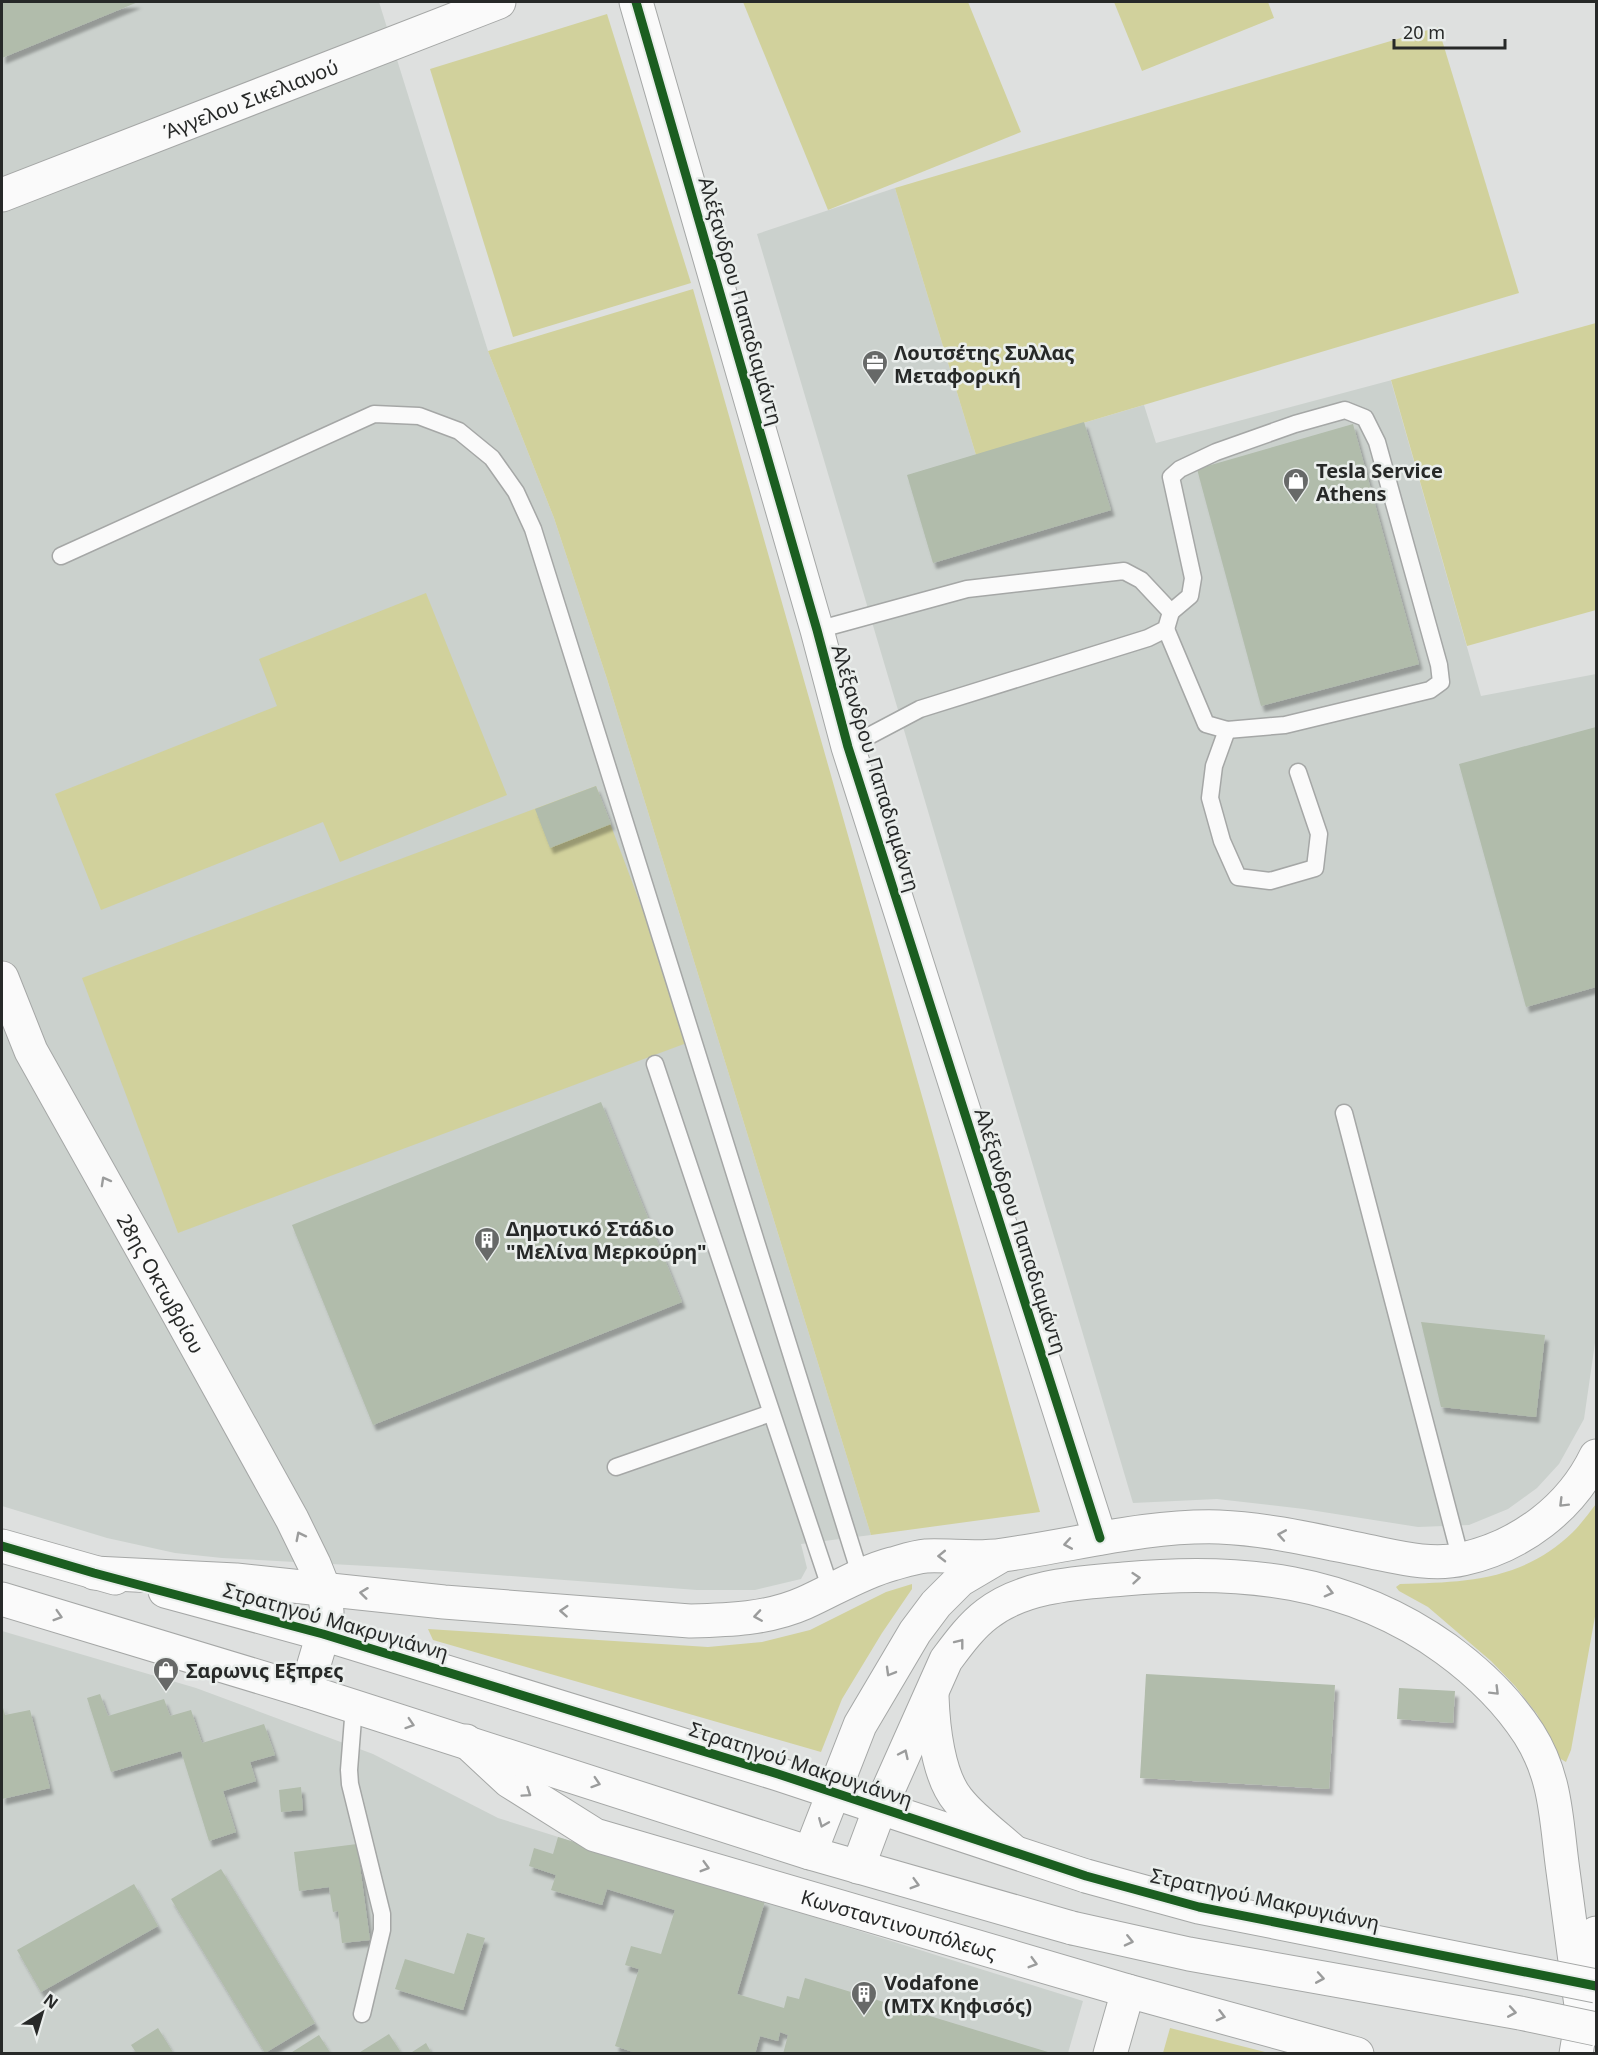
<svg xmlns="http://www.w3.org/2000/svg" width="1598" height="2055" viewBox="0 0 1598 2055" font-family="'Noto Sans',sans-serif">
	<style>
		.built { fill: #cbd1cd }
		.green { fill: #d1d19c }
		.building { fill: #b1bcab; filter: url(#shadow) }
		.lines { fill: none; stroke-linecap: round; stroke-linejoin: round }
		.service-casing { stroke: #a5a7a6; stroke-width: 19 }
		.minor-casing { stroke: #a5a7a6; stroke-width: 35 }
		.tertiary-casing { stroke: #a5a7a6; stroke-width: 35 }
		.motorway-casing { stroke: #a5a7a6; stroke-width: 35 }
		.service { stroke: #fafafa; stroke-width: 16 }
		.minor { stroke: #fafafa; stroke-width: 33 }
		.tertiary { stroke: #fafafa; stroke-width: 33 }
		.motorway { stroke: #fafafa; stroke-width: 33 }
		.tertiary-bridge-casing { stroke: #a5a7a6; stroke-width: 35; stroke-linecap: butt }
		.tertiary-bridge { stroke: #fafafa; stroke-width: 33 }
		.cycleway-casing { stroke: #eaeeec; stroke-width: 13 }
		.cycleway { stroke: #1b5e20; stroke-width: 9 }
		.oneway { stroke: #9b9c9c }
		.labels { text-anchor: middle; dominant-baseline: central; stroke-width: 5; stroke-linejoin: round; paint-order: stroke }
		.street-label { font-size: 20px; fill: #272928; stroke: #eaeeec }
		.poi-label { font-size: 20px; font-weight: bold; fill: #272928; stroke: #eaeeec; text-anchor: start }
	</style>
	<defs>
		<filter id="shadow"><feDropShadow dx="3.5" dy="6" stdDeviation="1.5" flood-color="#0004"/></filter>
	</defs>
	<rect width="100%" height="100%" fill="#dee0df"/>
	<g class="built">
		<polygon points="2,2 379,2 488,351 554,518 607,679 871,1535 801,1544 807,1568 801,1579 755,1590 697,1590 404,1568 222,1558 175,1553 107,1538 2,1506"/>
		<polygon points="895,188 976,455 1144,405 1156,443 1392,380 1391,381 1481,696 1596,674 1596,1336 1584,1419 1559,1464 1537,1488 1508,1509 1469,1525 1418,1527 1304,1509 1217,1499 1133,1503 757,234"/>
		<polygon points="2,1631 196,1688 373,1754 498,1818 1083,2001 1068,2053 2,2053"/>
	</g>
	<g class="green">
		<polygon points="743,2 968,2 1021,132 828,210"/>
		<polygon points="1114,2 1268,2 1274,18 1142,71"/>
		<polygon points="607,14 691,283 513,337 430,69"/>
		<polygon points="1438,27 1519,293 976,455 895,188"/>
		<polygon points="693,289 1040,1512 871,1535 607,679 554,518 488,351"/>
		<polygon points="1596,323 1596,610 1467,646 1391,380"/>
		<polygon points="426,593 507,795 340,862 323,822 101,910 55,794 277,706 259,659"/>
		<polygon points="596,786 692,1041 178,1233 82,978"/>
		<path d="M 1596,1504 L 1596,1611 L 1571,1750 L 1566,1762 L 1559,1758 L 1537,1714 L 1515,1686 L 1491,1661 L 1428,1607 L 1399,1591 L 1396,1587 L 1400,1584 C 1465,1582 1523,1581 1573,1532 C 1581,1524 1589,1513 1596,1504 Z"/>
		<polygon points="912,1584 912,1589 882,1633 842,1699 821,1752 433,1640 428,1629 708,1647 762,1642 810,1630 886,1592"/>
		<polygon points="1170,2028 1269,2053 1163,2053"/>
	</g>
	<g class="building">
		<polygon points="2,2 138,2 2,58"/>
		<polygon points="1084,422 1111,510 933,563 907,475"/>
		<polygon points="1353,424 1419,664 1261,706 1197,469"/>
		<polygon points="1596,727 1596,987 1526,1007 1459,764"/>
		<polygon points="596,786 611,824 550,848 535,809"/>
		<polygon points="601,1102 682,1302 373,1425 292,1225"/>
		<polygon points="1421,1322 1545,1335 1536,1417 1441,1407"/>
		<polygon points="1146,1674 1335,1685 1329,1789 1140,1778"/>
		<polygon points="1399,1688 1455,1691 1453,1723 1397,1719"/>
		<polygon points="100,1694 108,1716 164,1699 170,1716 191,1710 202,1743 264,1724 275,1755 250,1762 256,1781 223,1791 236,1832 209,1841 181,1751 111,1772 87,1698"/>
		<polygon points="2,1704 5,1715 30,1710 50,1788 2,1799"/>
		<polygon points="301,1787 303,1810 281,1812 279,1790"/>
		<polygon points="558,1837 765,1901 737,1994 784,2008 787,1996 799,1999 805,1978 1048,2052 1047,2054 783,2054 788,2035 780,2032 778,2041 760,2036 755,2054 639,2054 615,2046 639,1969 625,1965 631,1946 661,1954 675,1910 607,1889 602,1905 551,1890 556,1875 529,1866 534,1848 553,1854"/>
		<polygon points="357,1844 370,1940 342,1943 338,1911 333,1912 329,1887 299,1891 294,1852"/>
		<polygon points="221,1869 315,2023 265,2053 171,1899"/>
		<polygon points="134,1884 158,1926 41,1992 17,1950"/>
		<polygon points="467,1933 485,1938 463,2010 395,1989 405,1959 454,1974"/>
		<polygon points="158,2028 174,2054 137,2054 131,2045"/>
		<polygon points="389,2034 402,2054 357,2054"/>
		<polygon points="319,2035 331,2054 289,2054"/>
		<polygon points="426,2043 432,2054 409,2054"/>
	</g>
	<g class="lines">
		<defs>
			<g id="service">
				<polyline points="61,556 374,414 419,416 459,431 492,458 516,492 533,529 861,1577"/>
				<polyline points="1166,629 1206,724 1227,730 1285,725 1430,690 1441,682 1439,665 1377,442 1365,418 1345,410 1295,424 1216,452 1180,469 1171,477 1193,578 1190,596 1171,612"/>
				<polyline points="817,630 967,589 1124,571 1141,580 1171,612 1166,629 1148,638 920,709 848,747"/>
				<polyline points="1227,730 1214,766 1210,798 1222,841 1238,877 1270,881 1315,868 1319,834 1298,772"/>
				<polyline points="655,1064 831,1590"/>
				<polyline points="1344,1113 1461,1560"/>
				<polyline points="616,1467 771,1413"/>
				<polyline points="354,1706 349,1770 350,1784 382,1914 382,1930 362,2014"/>
			</g>
			<g id="minor">
				<polyline points="636,2 817,630 848,747 1100,1538"/>
				<path id="s1" d="M 2,195 L 499,2"/>
				<path id="s2" d="M 466,1741 L 509,1781 L 595,1835 L 1128,1991 L 1357,2054"/>
				<polyline points="1110,2054 1128,1991"/>
			</g>
			<g id="tertiary">
				<path id="s3" d="M 2,978 L 31,1051 L 174,1306 L 292,1519 L 314,1564 L 324,1589 L 327,1612 L 323,1634 L 306,1691"/>
				<polyline points="2,1546 115,1578"/>
				<path d="M 94,1573 L 236,1580 L 444,1602 L 690,1621 C 728,1620 768,1619 804,1603 C 833,1590 862,1572 892,1564 C 903,1561 915,1557 926,1556 C 951,1555 978,1559 1003,1555 C 1075,1545 1146,1525 1219,1527 C 1270,1529 1322,1542 1372,1552 C 1401,1558 1433,1566 1463,1559 C 1521,1546 1571,1508 1596,1456"/>
				<polyline points="165,1591 323,1634 778,1774 1086,1876"/>
				<polyline points="2,1599 306,1691 810,1853 1072,1928"/>
				<polyline points="810,1853 860,1725 915,1632 936,1604 960,1580 999,1557"/>
			</g>
			<g id="motorway">
				<path d="M 932,1696 C 933,1726 938,1776 958,1800 C 971,1817 996,1836 1013,1851"/>
				<path d="M 858,1867 L 880,1808 L 946,1660 C 958,1644 971,1626 987,1614 C 1024,1585 1079,1583 1124,1579 C 1240,1568 1349,1579 1446,1649 C 1479,1673 1507,1700 1529,1734 C 1557,1778 1556,1821 1563,1871 C 1569,1918 1576,1965 1582,2013"/>
				<polyline points="1576,2054 1596,1933"/>
			</g>
		</defs>
		<use href="#service" class="service-casing"/>
		<use href="#minor" class="minor-casing"/>
		<use href="#tertiary" class="tertiary-casing"/>
		<use href="#motorway" class="motorway-casing"/>
		<use href="#service" class="service"/>
		<use href="#minor" class="minor"/>
		<use href="#tertiary" class="tertiary"/>
		<use href="#motorway" class="motorway"/>
		<defs>
			<g id="tertiary-bridge">
				<polyline points="1086,1876 1199,1907 1596,1986"/>
				<polyline points="1072,1928 1189,1954 1520,2013 1596,2029"/>
			</g>
		</defs>
		<use href="#tertiary-bridge" class="tertiary-bridge-casing"/>
		<use href="#tertiary-bridge" class="tertiary-bridge"/>
		<defs>
			<g id="cycleway">
				<polyline points="636,2 817,630 848,747 1100,1538"/>
				<polyline points="2,1546 94,1573 323,1634 778,1774 1086,1876 1199,1907 1596,1986"/>
			</g>
		</defs>
		<use href="#cycleway" class="cycleway-casing"/>
		<use href="#cycleway" class="cycleway"/>
	</g>
	<defs><path id="oneway-chevron" d="M-2-3.5L2.5 0L-2 3.5" fill="none" stroke-width="1.6" stroke-linecap="round" stroke-linejoin="round" transform="scale(1.5)"/></defs>
	<g class="oneway">
		<use href="#oneway-chevron" transform="translate(105 1181) rotate(-119)"/>
		<use href="#oneway-chevron" transform="translate(1563 1503) rotate(135)"/>
		<use href="#oneway-chevron" transform="translate(1282 1535) rotate(-170)"/>
		<use href="#oneway-chevron" transform="translate(300 1536) rotate(-117)"/>
		<use href="#oneway-chevron" transform="translate(1068 1544) rotate(170)"/>
		<use href="#oneway-chevron" transform="translate(942 1556) rotate(179)"/>
		<use href="#oneway-chevron" transform="translate(1136 1578) rotate(-5)"/>
		<use href="#oneway-chevron" transform="translate(1329 1592) rotate(15)"/>
		<use href="#oneway-chevron" transform="translate(364 1593) rotate(-173)"/>
		<use href="#oneway-chevron" transform="translate(564 1611) rotate(-176)"/>
		<use href="#oneway-chevron" transform="translate(58 1616) rotate(17)"/>
		<use href="#oneway-chevron" transform="translate(758 1616) rotate(171)"/>
		<use href="#oneway-chevron" transform="translate(960 1643) rotate(-52)"/>
		<use href="#oneway-chevron" transform="translate(890 1672) rotate(120)"/>
		<use href="#oneway-chevron" transform="translate(1495 1691) rotate(45)"/>
		<use href="#oneway-chevron" transform="translate(410 1724) rotate(18)"/>
		<use href="#oneway-chevron" transform="translate(904 1754) rotate(-65)"/>
		<use href="#oneway-chevron" transform="translate(596 1783) rotate(18)"/>
		<use href="#oneway-chevron" transform="translate(527 1793) rotate(34)"/>
		<use href="#oneway-chevron" transform="translate(823 1823) rotate(112)"/>
		<use href="#oneway-chevron" transform="translate(705 1867) rotate(16)"/>
		<use href="#oneway-chevron" transform="translate(915 1884) rotate(16)"/>
		<use href="#oneway-chevron" transform="translate(1129 1941) rotate(13)"/>
		<use href="#oneway-chevron" transform="translate(1033 1963) rotate(16)"/>
		<use href="#oneway-chevron" transform="translate(1320 1978) rotate(10)"/>
		<use href="#oneway-chevron" transform="translate(1512 2012) rotate(10)"/>
		<use href="#oneway-chevron" transform="translate(1221 2016) rotate(15)"/>
	</g>
	<defs>
		<symbol id="office-pin" viewBox="-11 -11 22 30"><path d="M0 17L-7.5 6A9.5 9.5 0 1 1 7.5 6Z" fill="#676968" stroke="#eaeeec"/><path d="M-6-3h4V-5.5h4V-3h4V5H-6ZM-1-4.5V-3h2v-1.5ZM-6 0V1H6V0Z" fill="#fff"/></symbol>
		<symbol id="shop-pin" viewBox="-11 -11 22 30"><path d="M0 17L-7.5 6A9.5 9.5 0 1 1 7.5 6Z" fill="#676968" stroke="#eaeeec"/><path d="M-5-2.5h2.3a2.7 3.5 0 0 1 5.4 0H5L5.5 6h-11ZM-1.5-2.5h3a1.5 2.3 0 0 0-3 0Z" fill="#fff"/></symbol>
		<symbol id="building-pin" viewBox="-11 -11 22 30"><path d="M0 17L-7.5 6A9.5 9.5 0 1 1 7.5 6Z" fill="#676968" stroke="#eaeeec"/><path d="M-4-6H4V6H1V3H-1V6H-4ZM-2.5-4.3h1.7v1.8h-1.7ZM.8-4.3h1.7v1.8H.8ZM-2.5-1h1.7V.8h-1.7ZM.8-1h1.7V.8H.8Z" fill="#fff"/></symbol>
	</defs>
	<g fill-rule="evenodd">
		<use href="#office-pin" x="860" y="348" width="30" height="40"/>
		<use href="#shop-pin" x="1281" y="466" width="30" height="40"/>
		<use href="#building-pin" x="472" y="1225" width="30" height="40"/>
		<use href="#shop-pin" x="151" y="1655" width="30" height="40"/>
		<use href="#building-pin" x="849" y="1979" width="30" height="40"/>
	</g>
	<g class="labels">
		<g class="street-label">
			<text stroke="none"><textPath href="#s1" startOffset="267">Άγγελου Σικελιανού</textPath></text>
			<text transform="translate(741 301) rotate(74)">Αλέξανδρου Παπαδιαμάντη</text>
			<text transform="translate(876 768) rotate(73)">Αλέξανδρου Παπαδιαμάντη</text>
			<text transform="translate(1021 1231) rotate(72)">Αλέξανδρου Παπαδιαμάντη</text>
			<text stroke="none"><textPath href="#s3" startOffset="345">28ης Οκτωβρίου</textPath></text>
			<text transform="translate(336 1621) rotate(16)">Στρατηγού Μακρυγιάννη</text>
			<text transform="translate(801 1764) rotate(18)">Στρατηγού Μακρυγιάννη</text>
			<text transform="translate(1265 1899) rotate(12)">Στρατηγού Μακρυγιάννη</text>
			<text stroke="none"><textPath href="#s2" startOffset="477">Κωνσταντινουπόλεως</textPath></text>
		</g>
		<g class="poi-label">
			<text x="894" y="352">Λουτσέτης Συλλας<tspan x="894" dy="23">Μεταφορική</tspan></text>
			<text x="1316" y="470">Tesla Service<tspan x="1316" dy="23">Athens</tspan></text>
			<text x="506" y="1228">Δημοτικό Στάδιο<tspan x="506" dy="23">"Μελίνα Μερκούρη"</tspan></text>
			<text x="186" y="1670">Σαρωνις Εξπρες</text>
			<text x="884" y="1982">Vodafone<tspan x="884" dy="23">(MTX Κηφισός)</tspan></text>
		</g>
	</g>
	<rect width="1598" height="2055" fill="none" stroke="#272928" stroke-width="6"/>
	<g transform="translate(42 2013) rotate(37)" stroke="#eaeeec" stroke-width="4.5" paint-order="stroke">
	<path d="M0-4.5L10 22L0 15L-10 22Z" fill="#272928"/>
	<text y="-9" font-size="16" font-weight="bold" text-anchor="middle" fill="#272928">N</text>
	</g>
	<path d="M1394 39v9h111v-9" fill="none" stroke="#272928" stroke-width="3"/>
	<text x="1403" y="39" font-size="18" fill="#272928" stroke="#eaeeec" stroke-width="4.5" paint-order="stroke">20 m</text>
</svg>
